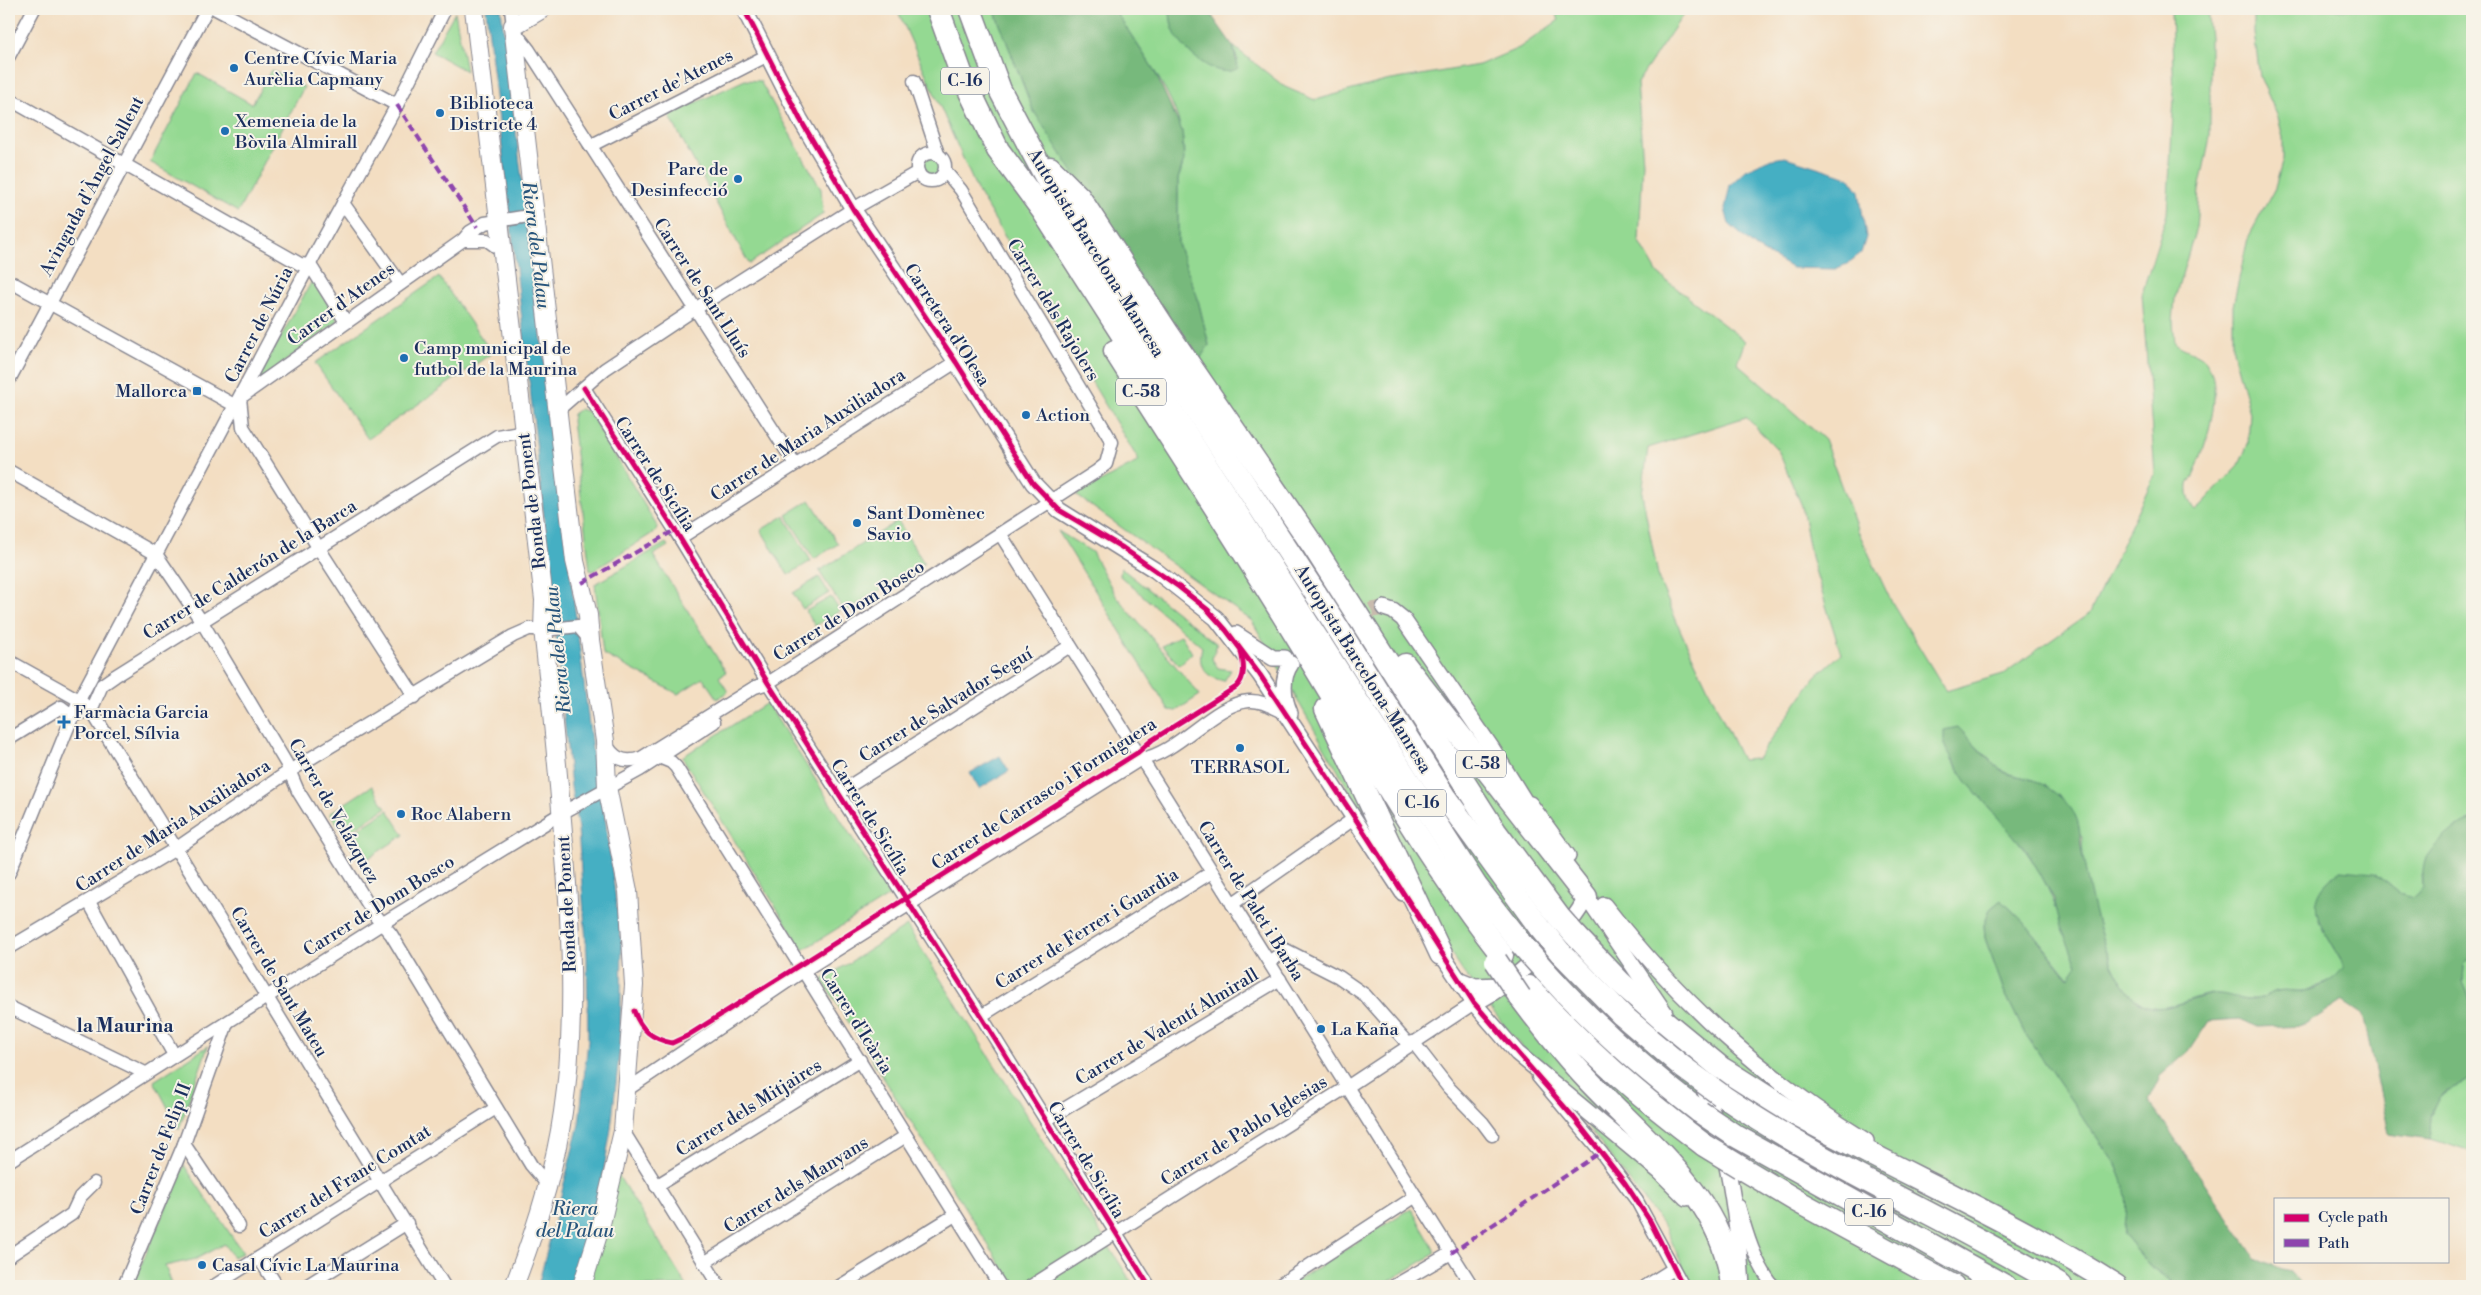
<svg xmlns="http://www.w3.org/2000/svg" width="2481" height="1295" viewBox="0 0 2481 1295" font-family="'Libre Bodoni',serif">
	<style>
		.green { fill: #94d992; stroke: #588478; fill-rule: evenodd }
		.forest { fill: #77b97c; stroke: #49746d }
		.water { fill: #45afc3; stroke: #306f90 }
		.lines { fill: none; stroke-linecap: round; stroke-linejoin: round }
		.tertiary-tunnel { stroke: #c8bbae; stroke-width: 15; stroke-dasharray: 15 8; stroke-linecap: butt }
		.minor-casing { stroke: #878690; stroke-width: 15 }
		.tertiary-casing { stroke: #878690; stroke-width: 18 }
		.secondary-casing { stroke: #878690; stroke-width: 20 }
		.motorway-casing { stroke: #878690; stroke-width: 25 }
		.minor { stroke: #fff; stroke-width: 12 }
		.tertiary { stroke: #fff; stroke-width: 15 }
		.secondary { stroke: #fff; stroke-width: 18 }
		.motorway { stroke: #fff; stroke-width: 22 }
		.motorway-bridge-casing { stroke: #878690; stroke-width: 25; stroke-linecap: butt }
		.motorway-bridge { stroke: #fff; stroke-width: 22 }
		.quiet { stroke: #8e44ad; stroke-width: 4; stroke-dasharray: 8 4; stroke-linecap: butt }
		.cycleway-casing { stroke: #f7f3e8; stroke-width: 8 }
		.cycleway { stroke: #d6006c; stroke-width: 5 }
		.poi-dot { fill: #1f6fb2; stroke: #f7f3e8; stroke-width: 2 }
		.labels { text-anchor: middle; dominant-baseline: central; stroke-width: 4; stroke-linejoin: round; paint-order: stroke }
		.shield { fill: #f7f3e8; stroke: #5d6a87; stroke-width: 1 }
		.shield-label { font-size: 16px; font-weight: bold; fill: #1b2f5e }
		.poi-label { font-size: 18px; fill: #1b2f5e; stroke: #f7f3e8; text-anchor: start }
		.street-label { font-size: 18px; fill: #1b2f5e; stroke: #f7f3e8 }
		.water-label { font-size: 19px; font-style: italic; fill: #28557c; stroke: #f7f3e8 }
		.neighbourhood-label { font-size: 19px; font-weight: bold; fill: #1b2f5e; stroke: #f7f3e8 }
	</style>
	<rect width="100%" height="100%" fill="#f7f3e8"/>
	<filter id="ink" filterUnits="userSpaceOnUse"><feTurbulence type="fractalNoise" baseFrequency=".02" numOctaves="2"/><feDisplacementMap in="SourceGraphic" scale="10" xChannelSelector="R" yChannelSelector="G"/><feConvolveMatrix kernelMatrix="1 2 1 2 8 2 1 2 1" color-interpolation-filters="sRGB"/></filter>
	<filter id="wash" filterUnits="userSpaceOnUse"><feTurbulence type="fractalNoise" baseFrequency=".0096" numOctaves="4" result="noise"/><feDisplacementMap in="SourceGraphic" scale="20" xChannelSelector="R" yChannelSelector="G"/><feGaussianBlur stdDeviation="1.12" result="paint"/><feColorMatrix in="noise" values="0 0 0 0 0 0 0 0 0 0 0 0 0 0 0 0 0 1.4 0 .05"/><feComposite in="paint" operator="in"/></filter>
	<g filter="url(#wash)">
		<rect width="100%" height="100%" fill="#f3dec2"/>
		<g class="green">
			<path d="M 897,9 L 994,9 L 1033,110 L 1209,345 L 1197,296 L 1178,244 L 1178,179 C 1203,124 1141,54 1114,9 L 1170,9 C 1172,34 1185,48 1204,63 L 1238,61 L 1233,46 L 1285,87 L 1315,100 L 1386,81 L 1479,65 L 1519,48 L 1559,20 L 1553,9 L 1687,9 L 1637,83 L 1643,162 L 1639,241 L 1658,274 L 1745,341 L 1737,363 L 1824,439 L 1858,531 L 1890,599 L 1946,691 L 2003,674 L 2090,613 L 2155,474 L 2142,293 L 2167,214 L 2174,98 L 2171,9 L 2207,9 L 2210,37 L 2210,137 L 2199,190 L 2196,228 L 2175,298 L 2173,322 L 2175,343 C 2184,350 2199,353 2205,360 C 2226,386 2206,444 2195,472 C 2194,476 2189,481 2188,485 C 2187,494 2190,505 2196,511 L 2239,465 L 2248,444 L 2250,413 L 2233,351 L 2233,306 L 2248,238 L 2275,188 L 2283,159 L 2283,138 L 2278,117 L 2260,77 L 2254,33 L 2254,9 L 2472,9 L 2472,821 L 2468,820 L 2422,874 L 2423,888 L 2413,898 L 2399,893 L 2375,873 L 2323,930 L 2344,966 C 2343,969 2341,974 2338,976 C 2335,980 2309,990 2304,991 C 2295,992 2286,989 2277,991 C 2266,994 2263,1000 2249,1000 C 2236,1000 2225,993 2212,994 C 2185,997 2159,1021 2133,997 C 2106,972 2081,874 2082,837 L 2033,780 L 2006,773 L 1994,764 L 1958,728 L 1951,758 C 1974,797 2010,825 2034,863 C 2054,894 2063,930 2077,965 L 2069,978 L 2024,922 L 2001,900 L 1990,909 L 1984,924 L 1985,938 L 2004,991 L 2024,1032 L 2116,1165 L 2127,1190 L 2128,1205 L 2124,1235 L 2151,1267 L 2178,1286 L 1665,1286 L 1686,1273 L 1666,1229 L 1578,1114 L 1509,1032 L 1463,972 L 1373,832 L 1252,621 L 1076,495 L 1139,461 L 977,190 ZM 1746,417 L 1778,450 L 1802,506 L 1811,557 L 1841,654 L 1815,677 L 1757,759 L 1742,760 L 1682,634 L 1659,580 L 1642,494 L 1648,448 Z"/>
			<polygon points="455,12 466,71 432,52"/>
			<polygon points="271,70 304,87 238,212 150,162 197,73 252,104"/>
			<polygon points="745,80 760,81 821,189 823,214 749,264 669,115"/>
			<circle cx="931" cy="167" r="9"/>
			<polygon points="439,277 492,353 368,439 315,363"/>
			<polygon points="313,279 338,321 254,385"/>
			<polygon points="580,409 589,412 657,526 656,531 593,571 590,570 572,421 573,414"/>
			<polygon points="810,500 838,544 814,559 786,515"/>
			<polygon points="784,516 811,561 788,575 761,530"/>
			<polygon points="898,521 924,563 845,612 819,571"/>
			<polygon points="1058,531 1092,552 1116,596 1200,695 1176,711 1169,710"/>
			<polygon points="666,543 668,546 653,555 726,672 719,677 728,692 717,699 703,678 678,694 603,654 595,584"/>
			<path d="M 1121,568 L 1217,644 L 1212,659 L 1218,668 L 1231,670 L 1224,681 C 1205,677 1197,666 1202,647 L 1120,576 Z"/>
			<polygon points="819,577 829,593 803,609 793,593"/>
			<polygon points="831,597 840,611 815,626 806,611"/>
			<polygon points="1181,635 1192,653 1179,665 1162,646"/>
			<polygon points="767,703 889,896 803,950 682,757"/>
			<polygon points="372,786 386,808 344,835 330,813"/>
			<polygon points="388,810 404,835 361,863 345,838"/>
			<polygon points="907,926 1110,1248 1134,1286 1014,1286 822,980"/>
			<polygon points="2472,957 2472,1004 2463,982 2464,965"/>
			<polygon points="208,1046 179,1129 154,1081"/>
			<path d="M 2472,1078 L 2472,1152 L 2431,1139 C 2429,1114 2431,1100 2454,1087 C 2460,1084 2467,1082 2472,1078 Z"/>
			<polygon points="184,1165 243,1253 233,1257 224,1244 196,1259 165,1266 173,1286 132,1286"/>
			<path d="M 602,1172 L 618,1175 L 687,1286 L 573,1286 C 590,1249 596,1212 602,1172 Z"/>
			<polygon points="1411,1208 1436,1253 1381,1286 1288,1286"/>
		</g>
		<g class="forest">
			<polygon points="994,9 1114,9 1154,70 1182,131 1184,160 1178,179 1178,244 1197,296 1209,345 1198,362 1195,363 1033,110"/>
			<path d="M 1170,9 L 1207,9 L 1233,46 L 1238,68 C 1219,81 1189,55 1178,39 C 1172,30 1170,20 1170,9 Z"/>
			<path d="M 1958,727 C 1973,742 1987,761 2004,772 C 2013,777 2024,776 2033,780 C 2046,785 2064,798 2072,810 C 2082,824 2079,838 2082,853 C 2092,900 2100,956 2131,995 C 2155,1023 2189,996 2216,994 C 2227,993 2238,1000 2249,1000 C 2263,1000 2267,993 2278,991 C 2286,989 2295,992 2304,991 C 2319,989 2337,979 2344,966 C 2324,928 2295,903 2341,870 L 2375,873 L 2399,893 L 2413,897 L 2423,888 C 2423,879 2422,869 2425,860 C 2429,849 2460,820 2472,821 L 2472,957 L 2464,965 L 2463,982 L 2472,1004 L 2472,1078 C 2467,1082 2460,1084 2454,1087 C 2431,1100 2429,1114 2431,1139 L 2389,1133 L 2363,1015 L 2342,1001 L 2305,1025 L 2258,1027 L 2240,1019 L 2209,1021 L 2189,1051 L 2160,1076 L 2148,1101 L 2159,1115 L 2255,1258 L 2281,1270 L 2291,1272 L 2302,1286 L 2178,1286 L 2151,1267 L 2124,1235 C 2128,1206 2129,1193 2116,1165 L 2024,1032 L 2004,991 L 1985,938 L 1984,924 L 1990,909 L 2001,900 L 2024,922 L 2068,978 L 2077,965 L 2061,927 L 2054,899 L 2041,875 L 2026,850 L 1966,781 L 1944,745 L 1944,730 Z"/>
		</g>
		<g class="water">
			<polygon points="486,9 501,9 594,765 604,809 622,947 620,1047 611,1129 594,1226 583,1265 573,1286 538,1286 579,1124 588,1041 587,957 578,829 571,787 537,450"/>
			<polygon points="1785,157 1849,177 1859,191 1866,237 1861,253 1847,264 1835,269 1792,268 1755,247 1729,224 1725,209 1730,185 1746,170 1767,160"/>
			<polygon points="1000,756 1009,771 979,789 970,773"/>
		</g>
	</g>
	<g filter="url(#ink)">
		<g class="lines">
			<polyline class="tertiary-tunnel" points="1351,621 1372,610 1384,608"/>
			<defs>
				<g id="minor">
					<polyline points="216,9 397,105"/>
					<polyline points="511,9 513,26"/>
					<polyline points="514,31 529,50 795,464"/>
					<polyline points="9,56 34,9"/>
					<polyline points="914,81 938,154"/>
					<polyline points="9,99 300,264 310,265 346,322"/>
					<polyline points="590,146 768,55"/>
					<circle cx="931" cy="167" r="14"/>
					<polyline points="343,203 400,283"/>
					<polyline points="463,240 487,240 502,251"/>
					<polyline points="9,281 236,406"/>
					<polyline points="9,380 207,9"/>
					<polyline points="584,388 675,530 768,683 981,1016 1149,1286"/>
					<polyline points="244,395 463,240 470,232 485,223 535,215"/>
					<polyline points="240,398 243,427 318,547 415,697"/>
					<polyline points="558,410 605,369 695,309 853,209 918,172"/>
					<polyline points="9,471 156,554 202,622 286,763 298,791 376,917 391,934 531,1165 547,1184"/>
					<polyline points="1001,535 1472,1286"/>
					<polyline points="680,538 956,362"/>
					<polyline points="9,661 79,700 91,710 444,1286"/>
					<polyline points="9,739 61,707 73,716 91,710 102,685 115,676 497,436 524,431"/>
					<path d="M 605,742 C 613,758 624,764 641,758 L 755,687 L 768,683 L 1097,471 L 1106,464 L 1112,442 L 961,190 L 945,171"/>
					<polyline points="659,757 671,762 676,767 1000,1286"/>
					<polyline points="840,792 1070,646"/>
					<polyline points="9,873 79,700 314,256 397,105 445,9"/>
					<polyline points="89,902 174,1055"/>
					<polyline points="1232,904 1355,818"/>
					<polyline points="9,948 177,848 288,772 513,636 529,629 553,629 578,626 590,640"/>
					<polyline points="1269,962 1286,950 1339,977 1365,995 1409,1045"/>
					<polyline points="9,1007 145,1073"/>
					<polyline points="981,1016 1212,872"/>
					<polyline points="1413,1042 1448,1087 1483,1123 1492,1135"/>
					<polyline points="1538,1077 1601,1152 1637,1201 1683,1286"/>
					<path d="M 628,1089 L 800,973 L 1141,759 C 1179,753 1213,704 1249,701 C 1262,700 1274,708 1286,713"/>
					<polyline points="1046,1120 1280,979"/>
					<polyline points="623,1131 719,1286"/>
					<polyline points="184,1144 239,1226"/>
					<polyline points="9,1161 383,923 562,813 640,770 714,722"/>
					<polyline points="656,1186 860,1060"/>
					<path d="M 1739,1206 C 1747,1235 1755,1262 1773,1286"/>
					<polyline points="9,1256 72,1214 80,1197 94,1183"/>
					<polyline points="259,1258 277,1286"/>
					<polyline points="704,1263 906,1136"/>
					<polyline points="124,1286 184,1144 227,1023"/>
					<polyline points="214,1286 496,1108"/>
					<polyline points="306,1286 407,1223"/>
					<polyline points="840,1286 955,1215"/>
					<polyline points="1031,1286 1347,1087 1474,1003"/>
					<polyline points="1278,1286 1416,1196"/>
					<polyline points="1394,1286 1451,1253"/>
					<polyline points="1646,1286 1673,1269"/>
				</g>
				<g id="tertiary">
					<polyline points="744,9 800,119 853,209 956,362 1033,483 1059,510 1155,570 1216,618 1260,675 1403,893"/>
					<polyline points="1384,608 1393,611 1403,619 1491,747 1532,813"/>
					<polyline points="1236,634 1273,658 1285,658"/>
					<path d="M 1290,713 C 1283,697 1281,678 1291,664"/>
					<polyline points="1530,804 1568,856"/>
					<polyline points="1581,889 1665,1013"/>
					<path d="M 1604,905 C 1680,1002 1761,1076 1866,1141"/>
					<polyline points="1436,946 1474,1003 1517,1053 1659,1171 1686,1198"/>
					<polyline points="1458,979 1475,986 1500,985"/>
					<path d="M 1474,1003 C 1505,990 1573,929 1586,897"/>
					<path d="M 1681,1039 C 1724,1119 1736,1197 1742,1286"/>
				</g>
				<g id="secondary">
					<path d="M 474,9 L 544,600 L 543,629 C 552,710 560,790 566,870 C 572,951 575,1032 563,1112 C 555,1169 535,1232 514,1286"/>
					<polyline points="542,9 513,26 575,561 588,615 590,640 605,741 607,787 628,891 634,985 623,1131 600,1228 582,1286"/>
				</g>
				<g id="motorway">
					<polyline points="938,9 961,73 998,150 1043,211 1476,886 1521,944"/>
					<polyline points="970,9 1000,90 1051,187 1327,611 1444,796 1540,928"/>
					<polyline points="1050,168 1079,197 1167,332 1314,547 1495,831 1559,917"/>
					<path d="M 1115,351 C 1174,444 1234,535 1291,628 C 1359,738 1422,853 1502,955"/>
					<polyline points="1405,665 1586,897"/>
					<polyline points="1326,709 1441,954"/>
					<polyline points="1576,936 1621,983 1664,1021"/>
					<polyline points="1560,952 1622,1015 1684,1068"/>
					<path d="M 1545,971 C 1592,1024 1644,1069 1700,1112"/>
					<path d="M 1529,987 C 1584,1048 1639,1096 1704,1145"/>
					<path d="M 1520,997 C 1541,1025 1563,1054 1587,1079 C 1644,1140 1724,1197 1732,1286"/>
					<path d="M 1721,1068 C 1748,1084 1774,1103 1802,1118 C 1906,1175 2016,1222 2116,1286"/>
					<path d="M 1721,1095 C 1828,1168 1950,1219 2061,1286"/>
					<polyline points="1734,1135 2005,1286"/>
					<polyline points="1740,1167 1797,1201 1953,1286"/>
				</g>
			</defs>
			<use href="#minor" class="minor-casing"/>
			<use href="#tertiary" class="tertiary-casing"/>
			<use href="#secondary" class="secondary-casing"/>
			<use href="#motorway" class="motorway-casing"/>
			<use href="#minor" class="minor"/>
			<use href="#tertiary" class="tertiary"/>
			<use href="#secondary" class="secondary"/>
			<use href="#motorway" class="motorway"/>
			<defs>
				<g id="motorway-bridge">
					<polyline points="1559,917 1576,936"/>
					<polyline points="1540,928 1560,952"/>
					<polyline points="1521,944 1545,971"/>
					<polyline points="1496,961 1520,997"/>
					<polyline points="1664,1021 1721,1068"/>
					<polyline points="1684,1068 1721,1095"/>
					<polyline points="1700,1112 1734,1135"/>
					<polyline points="1704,1145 1740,1167"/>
				</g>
			</defs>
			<use href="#motorway-bridge" class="motorway-bridge-casing"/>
			<use href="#motorway-bridge" class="motorway-bridge"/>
			<g class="quiet">
				<polyline points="397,105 477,227"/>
				<polyline points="582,583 675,530"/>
				<polyline points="1451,1253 1601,1152"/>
			</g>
			<defs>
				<g id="cycleway">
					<polyline points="744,9 800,119 853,209 956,362 1033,483 1059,510 1123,548 1179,587 1208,610 1226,630 1260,675 1355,818 1474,1003 1574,1118 1625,1183 1650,1221 1683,1286"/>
					<polyline points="584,388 675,530 768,683 981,1016 1149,1286"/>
					<path d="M 634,1011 C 641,1030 652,1039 672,1043 L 687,1036 L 1137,753 L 1152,740 L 1236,687 C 1246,678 1244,664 1241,652"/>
				</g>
			</defs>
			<use href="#cycleway" class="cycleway-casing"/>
			<use href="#cycleway" class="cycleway"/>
		</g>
	</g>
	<g class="poi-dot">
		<circle cx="234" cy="68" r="5"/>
		<circle cx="440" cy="113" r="5"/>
		<circle cx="225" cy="131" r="5"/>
		<circle cx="738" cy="179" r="5"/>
		<circle cx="404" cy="358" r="5"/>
		<rect x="192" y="386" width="10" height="10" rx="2.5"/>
		<circle cx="1026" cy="415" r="5"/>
		<circle cx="857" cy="523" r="5"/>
		<path d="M61.5 714.5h5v5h5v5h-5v5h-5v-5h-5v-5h5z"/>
		<circle cx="1240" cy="748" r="5"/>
		<circle cx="401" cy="814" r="5"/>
		<circle cx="1321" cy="1029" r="5"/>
		<circle cx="202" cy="1265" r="5"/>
	</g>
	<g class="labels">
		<g class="shield">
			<rect x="941" y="67.5" width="48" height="27" rx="4"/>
			<rect x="1116" y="378.5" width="50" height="27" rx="4"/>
			<rect x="1456" y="750.5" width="50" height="27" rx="4"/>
			<rect x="1398" y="789.5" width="48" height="27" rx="4"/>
			<rect x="1845" y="1198.5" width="48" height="27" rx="4"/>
		</g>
		<g class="shield-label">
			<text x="965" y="81">C-16</text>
			<text x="1141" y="392">C-58</text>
			<text x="1481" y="764">C-58</text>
			<text x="1422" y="803">C-16</text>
			<text x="1869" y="1212">C-16</text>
		</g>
		<g class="poi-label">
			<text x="244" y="58">Centre Cívic Maria<tspan x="244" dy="21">Aurèlia Capmany</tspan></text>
			<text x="450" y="103">Biblioteca<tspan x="450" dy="21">Districte 4</tspan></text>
			<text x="235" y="121">Xemeneia de la<tspan x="235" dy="21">Bòvila Almirall</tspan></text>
			<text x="728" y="169" text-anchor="end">Parc de<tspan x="728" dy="21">Desinfecció</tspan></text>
			<text x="414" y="348">Camp municipal de<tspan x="414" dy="21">futbol de la Maurina</tspan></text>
			<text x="187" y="391" text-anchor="end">Mallorca</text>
			<text x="1036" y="415">Action</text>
			<text x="867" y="513">Sant Domènec<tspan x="867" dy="21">Savio</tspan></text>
			<text x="74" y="712">Farmàcia Garcia<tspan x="74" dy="21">Porcel, Sílvia</tspan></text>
			<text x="1240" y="767" text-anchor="middle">TERRASOL</text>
			<text x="411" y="814">Roc Alabern</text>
			<text x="1331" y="1029">La Kaña</text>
			<text x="212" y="1265">Casal Cívic La Maurina</text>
		</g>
		<g class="street-label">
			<text transform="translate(671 85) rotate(-27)">Carrer de'Atenes</text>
			<text transform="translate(92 186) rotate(-62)">Avinguda d'Àngel Sallent</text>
			<text transform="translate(1096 253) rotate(58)">Autopista Barcelona-Manresa</text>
			<text transform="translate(702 288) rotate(57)">Carrer de Sant Lluís</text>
			<text transform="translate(341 304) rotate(-36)">Carrer d'Atenes</text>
			<text transform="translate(1053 310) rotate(59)">Carrer dels Rajolers</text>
			<text transform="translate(259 325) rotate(-63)">Carrer de Núria</text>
			<text transform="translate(947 325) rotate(57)">Carretera d'Olesa</text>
			<text transform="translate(808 435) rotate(-33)">Carrer de Maria Auxiliadora</text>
			<text transform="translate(655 474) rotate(57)">Carrer de Sicília</text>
			<text transform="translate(532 501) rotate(-97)">Ronda de Ponent</text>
			<text transform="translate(250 570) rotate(-32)">Carrer de Calderón de la Barca</text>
			<text transform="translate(849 611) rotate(-32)">Carrer de Dom Bosco</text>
			<text transform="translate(1363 669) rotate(58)">Autopista Barcelona-Manresa</text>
			<text transform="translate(946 705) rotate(-32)">Carrer de Salvador Seguí</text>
			<text transform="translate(1044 794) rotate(-33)">Carrer de Carrasco i Formiguera</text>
			<text transform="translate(334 811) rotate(60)">Carrer de Velázquez</text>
			<text transform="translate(870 817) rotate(58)">Carrer de Sicília</text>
			<text transform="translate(173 826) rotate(-33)">Carrer de Maria Auxiliadora</text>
			<text transform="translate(1251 901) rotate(58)">Carrer de Palet i Barba</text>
			<text transform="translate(567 904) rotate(-93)">Ronda de Ponent</text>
			<text transform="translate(379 906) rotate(-32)">Carrer de Dom Bosco</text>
			<text transform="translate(1087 929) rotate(-32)">Carrer de Ferrer i Guardia</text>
			<text transform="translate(279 982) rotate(59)">Carrer de Sant Mateu</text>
			<text transform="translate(856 1021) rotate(58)">Carrer d'Icària</text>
			<text transform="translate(1167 1027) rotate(-31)">Carrer de Valentí Almirall</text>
			<text transform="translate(749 1108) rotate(-32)">Carrer dels Mitjaires</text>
			<text transform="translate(1244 1131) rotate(-32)">Carrer de Pablo Iglesias</text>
			<text transform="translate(161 1149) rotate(-69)">Carrer de Felip II</text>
			<text transform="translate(1086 1160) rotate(59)">Carrer de Sicília</text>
			<text transform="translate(345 1182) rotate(-32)">Carrer del Franc Comtat</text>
			<text transform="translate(796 1185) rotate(-32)">Carrer dels Manyans</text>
		</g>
		<g class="water-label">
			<text transform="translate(536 245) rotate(83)">Riera del Palau</text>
			<text transform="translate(558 650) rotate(-96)">Riera del Palau</text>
			<text x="575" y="1209">Riera<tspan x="575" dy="22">del Palau</tspan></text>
		</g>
		<g class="neighbourhood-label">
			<text x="125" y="1026">la Maurina</text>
		</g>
	</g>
	<rect width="2481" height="1295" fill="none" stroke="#f7f3e8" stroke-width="30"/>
	<rect x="2274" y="1198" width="175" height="65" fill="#f7f3e8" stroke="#9fa5b1"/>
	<rect x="2284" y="1214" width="25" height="8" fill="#d6006c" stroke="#9fa5b1"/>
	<text x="2318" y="1222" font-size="15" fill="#1b2f5e">Cycle path</text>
	<rect x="2284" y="1239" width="25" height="8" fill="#8e44ad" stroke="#9fa5b1"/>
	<text x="2318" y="1248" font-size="15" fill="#1b2f5e">Path</text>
</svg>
